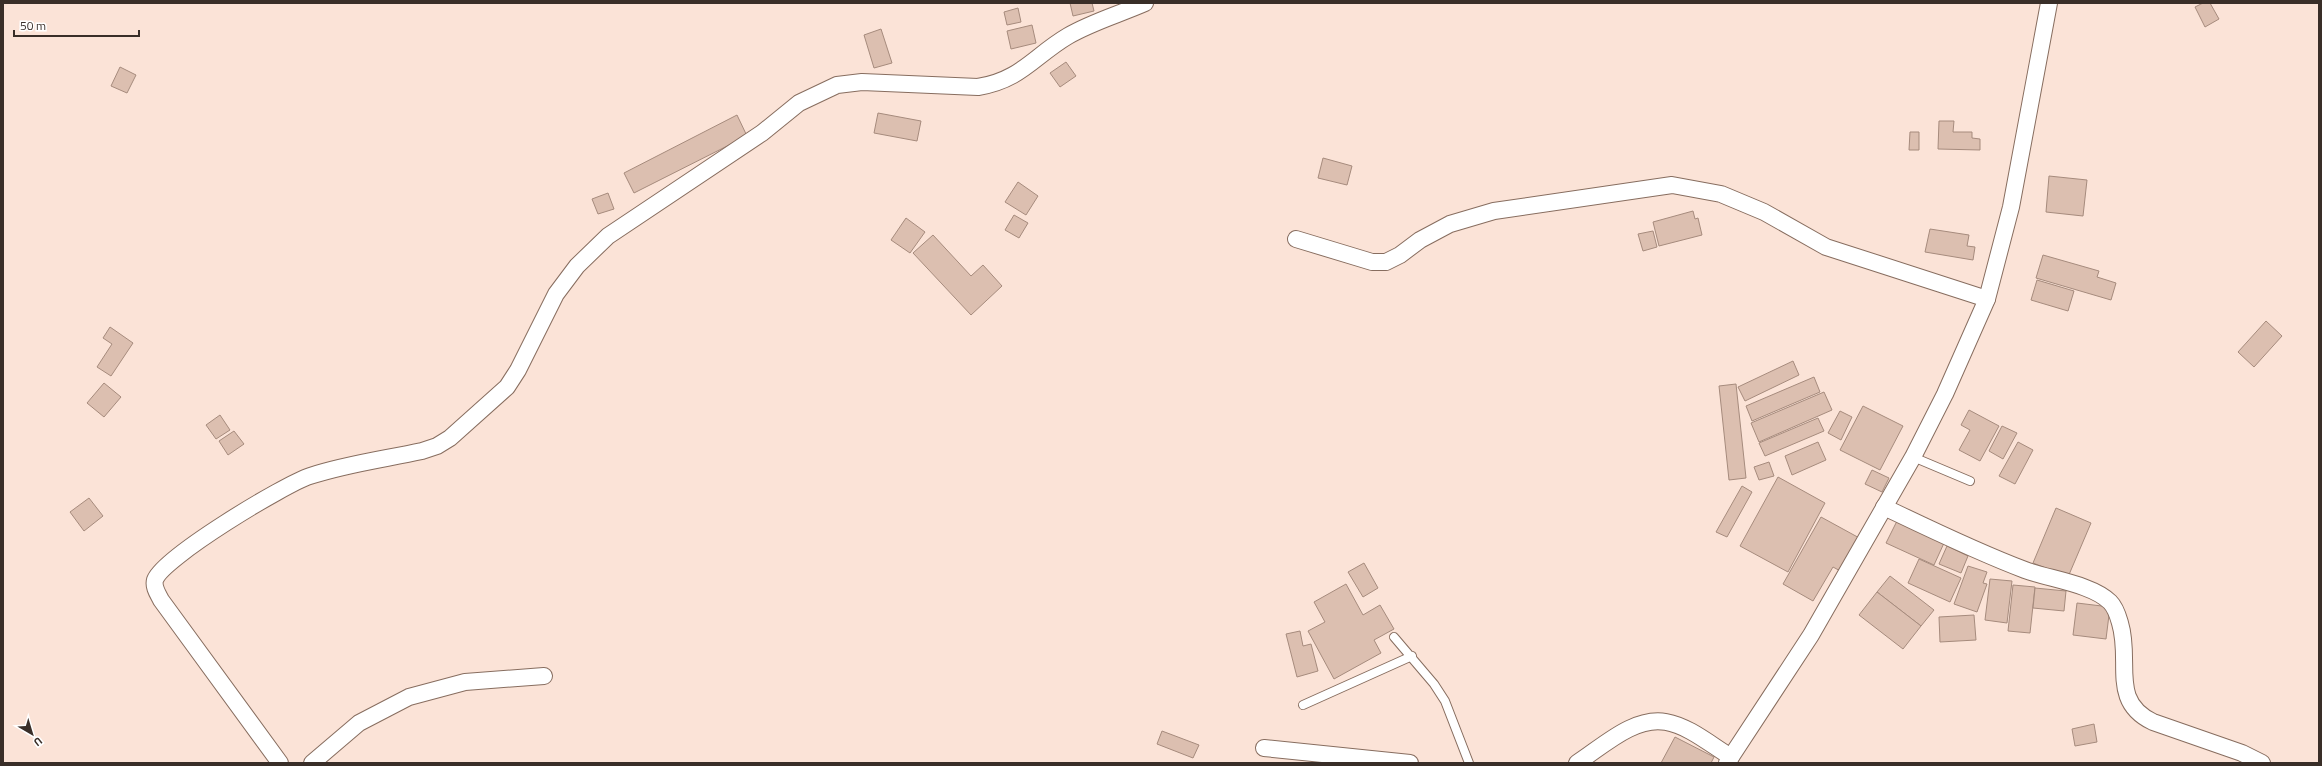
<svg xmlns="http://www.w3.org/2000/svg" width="2322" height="766" viewBox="0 0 2322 766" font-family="'Titillium Web',sans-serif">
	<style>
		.building { fill: #dcbfb0; stroke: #a68b7d }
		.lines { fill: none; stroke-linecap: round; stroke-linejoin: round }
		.lane-casing { stroke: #876d5f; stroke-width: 10 }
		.street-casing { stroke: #876d5f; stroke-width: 18 }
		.lane { stroke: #fff; stroke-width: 8 }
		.street { stroke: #fff; stroke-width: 16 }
	</style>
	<rect width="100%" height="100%" fill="#fbe3d7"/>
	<g class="building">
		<polygon points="1070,3 1092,3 1094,11 1073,16"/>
		<polygon points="2203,3 2210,3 2219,19 2205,27 2195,7"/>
		<polygon points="1018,8 1021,22 1007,25 1004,12"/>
		<polygon points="1032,25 1036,43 1011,49 1007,31"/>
		<polygon points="881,29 892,63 874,68 864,35"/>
		<polygon points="1066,62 1076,76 1060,87 1050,73"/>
		<polygon points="120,67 136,75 127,93 111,86"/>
		<polygon points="878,113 921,121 917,141 874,133"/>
		<polygon points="737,115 747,136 634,193 624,173"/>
		<polygon points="1939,121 1954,121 1953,132 1972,132 1972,138 1980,139 1980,150 1938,149"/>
		<polygon points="1910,132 1919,132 1919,150 1909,150"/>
		<polygon points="1323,158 1352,166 1347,185 1318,178"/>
		<polygon points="2049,176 2087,180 2083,216 2046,212"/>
		<polygon points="1018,182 1038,196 1026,215 1005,202"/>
		<polygon points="608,193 614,209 598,214 592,199"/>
		<polygon points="1693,211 1695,219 1698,218 1702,235 1659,246 1653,222"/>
		<polygon points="1014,215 1028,223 1019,238 1005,230"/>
		<polygon points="906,218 925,232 910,253 891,240"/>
		<polygon points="1930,229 1969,235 1967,246 1975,247 1973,260 1925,252"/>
		<polygon points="1653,231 1657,247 1643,251 1638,234"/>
		<polygon points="933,235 971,276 983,265 1002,286 971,315 913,253"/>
		<polygon points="2043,255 2099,271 2097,277 2116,283 2111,300 2036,278"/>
		<polygon points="2037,280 2074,291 2068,311 2031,300"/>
		<polygon points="2266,321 2282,336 2254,367 2238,352"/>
		<polygon points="110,327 133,343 111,376 97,367 112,344 103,338"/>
		<polygon points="1793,361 1799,375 1745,401 1738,387"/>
		<polygon points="1814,377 1820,392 1752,421 1746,406"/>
		<polygon points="104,383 121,397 104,417 87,403"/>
		<polygon points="1736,384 1746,478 1729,480 1719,386"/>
		<polygon points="1824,392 1832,410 1759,442 1751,423"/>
		<polygon points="1863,406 1903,426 1880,470 1840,450"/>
		<polygon points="1969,410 1999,426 1980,461 1959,450 1970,430 1961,425"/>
		<polygon points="1840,411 1852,417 1841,440 1828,433"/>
		<polygon points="220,415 230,430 216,439 206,425"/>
		<polygon points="1818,418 1824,431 1765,456 1759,443"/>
		<polygon points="2002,426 2017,433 2003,459 1989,451"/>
		<polygon points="234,431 244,444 228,455 219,441"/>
		<polygon points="1818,442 1826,460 1792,475 1785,456"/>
		<polygon points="2018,442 2033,450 2015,484 1999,476"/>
		<polygon points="1769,462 1774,476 1759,480 1754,467"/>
		<polygon points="1872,470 1889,478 1882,492 1865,484"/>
		<polygon points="1778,477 1825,503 1788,572 1740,546"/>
		<polygon points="1742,486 1752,492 1727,537 1716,532"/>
		<polygon points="89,498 103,516 84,531 70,512"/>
		<polygon points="2056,508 2091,523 2068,577 2033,563"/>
		<polygon points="1821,517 1863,540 1844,573 1833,567 1813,601 1783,584"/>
		<polygon points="1897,521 1944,543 1934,565 1886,543"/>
		<polygon points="1947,546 1968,556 1961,573 1939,564"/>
		<polygon points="1919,559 1961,578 1950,602 1908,583"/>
		<polygon points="1364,563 1378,588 1363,597 1348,572"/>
		<polygon points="1968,566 1987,572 1983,583 1987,584 1977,612 1954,604"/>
		<polygon points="1890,576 1934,610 1921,626 1877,592"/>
		<polygon points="1990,579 2012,581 2007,623 1985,620"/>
		<polygon points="1346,584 1363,615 1380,605 1394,629 1374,640 1381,653 1334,679 1308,631 1325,622 1314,602"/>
		<polygon points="2013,585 2035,587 2030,633 2008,631"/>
		<polygon points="2035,588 2066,591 2064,611 2033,608"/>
		<polygon points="1877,592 1921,626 1903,649 1859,615"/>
		<polygon points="2077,603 2110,607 2106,639 2073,635"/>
		<polygon points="1974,615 1976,640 1940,642 1939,617"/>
		<polygon points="1300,631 1303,646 1311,644 1318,671 1297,677 1286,634"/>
		<polygon points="2094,724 2097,742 2075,746 2072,729"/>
		<polygon points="1162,731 1199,745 1193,758 1157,744"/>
		<polygon points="1675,737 1714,757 1711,763 1661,763"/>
	</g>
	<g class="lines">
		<defs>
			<g id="lane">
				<polyline points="1913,457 1970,481"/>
				<polyline points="1394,637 1434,684 1445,701 1469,763"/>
				<polyline points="1303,705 1412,656"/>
			</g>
			<g id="street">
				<polyline points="1296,239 1372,262 1386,262 1400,255 1420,240 1450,224 1494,211 1672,185 1721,194 1764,212 1826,247 1987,299"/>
				<path d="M 1884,507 C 1930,529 1977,552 2025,570 C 2049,579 2092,584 2110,602 C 2116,608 2118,616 2120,623 C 2132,662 2109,701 2153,722 L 2242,753 L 2262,763"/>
				<polyline points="1264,748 1410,763"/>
				<path d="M 280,763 L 161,600 C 158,594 153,587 155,580 C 162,558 285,484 310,476 C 346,464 385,459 422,451 L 437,446 L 450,438 L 507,387 L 518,370 L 556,294 L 577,266 L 608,236 L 762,133 L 799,103 L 837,85 L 862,82 L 978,87 C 1021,80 1034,56 1068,36 C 1092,22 1120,14 1145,3"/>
				<polyline points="312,763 359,723 409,697 465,682 544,676"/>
				<path d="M 1577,763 C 1602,747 1634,716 1666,722 C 1689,726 1711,745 1731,757"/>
				<polyline points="1727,763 1811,635 1913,457 1945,394 1987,299 2011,207 2049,3"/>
			</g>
		</defs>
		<use href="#lane" class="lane-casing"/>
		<use href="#street" class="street-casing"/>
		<use href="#lane" class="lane"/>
		<use href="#street" class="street"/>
	</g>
	<rect width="2322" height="766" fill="none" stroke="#392e28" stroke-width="8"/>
	<g transform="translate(32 734) rotate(142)" stroke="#ffffff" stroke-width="3" paint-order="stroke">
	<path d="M0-3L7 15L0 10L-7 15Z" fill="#392e28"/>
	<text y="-6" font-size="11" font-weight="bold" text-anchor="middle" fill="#392e28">U</text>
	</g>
	<path d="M14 30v6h125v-6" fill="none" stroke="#392e28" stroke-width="2"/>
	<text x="20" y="30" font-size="12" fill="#392e28" stroke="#ffffff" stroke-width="3" paint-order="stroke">50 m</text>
</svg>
